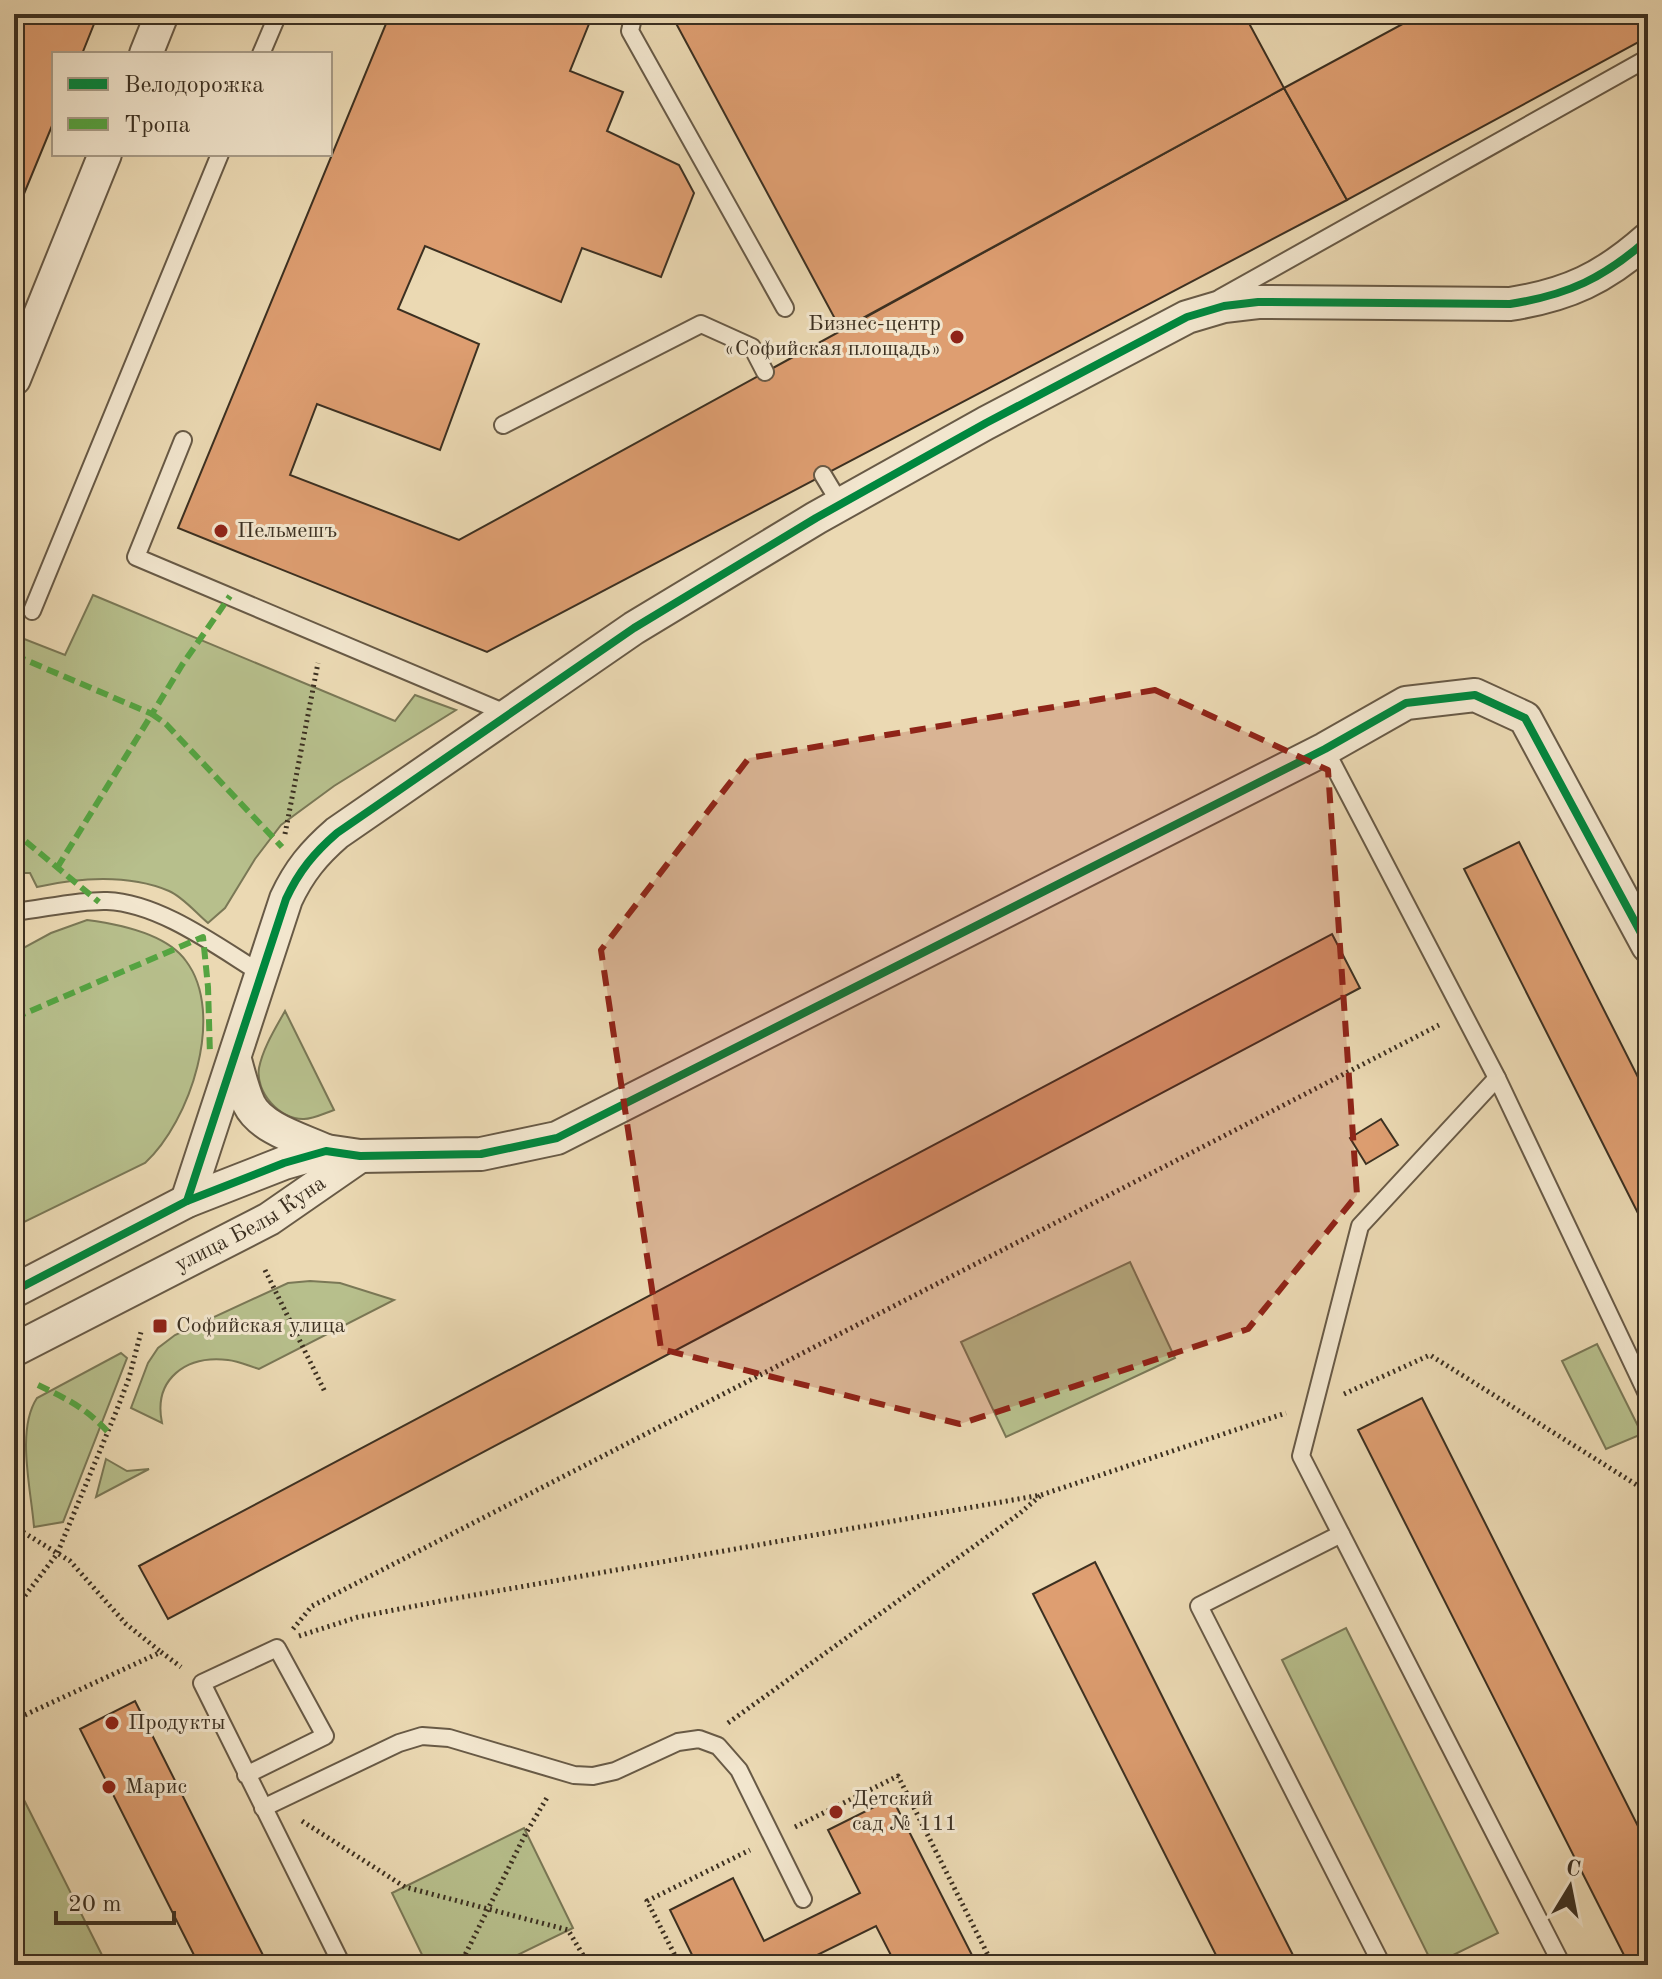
<svg xmlns="http://www.w3.org/2000/svg" width="1662" height="1979" viewBox="0 0 1662 1979" font-family="'Old Standard TT',serif">
	<style>
		.green { fill: #b7bf8c; stroke: #7a7856; stroke-width: 2 }
		.building { fill: #de9e71; stroke: #3c3021; stroke-width: 2 }
		.lines { fill: none; stroke-linecap: round; stroke-linejoin: round }
		.lane-casing { stroke: #685a46; stroke-width: 20 }
		.street-casing { stroke: #685a46; stroke-width: 36 }
		.path { stroke: #3c3021; stroke-width: 5; stroke-dasharray: 2 4; stroke-linecap: butt }
		.lane { stroke: #f2e6ce; stroke-width: 16 }
		.street { stroke: #f2e6ce; stroke-width: 32 }
		.quiet { stroke: #54a441; stroke-width: 6; stroke-dasharray: 12 6; stroke-linecap: butt }
		.cycleway-casing { stroke: #f2e6ce; stroke-width: 13 }
		.cycleway { stroke: #00873e; stroke-width: 8 }
		.marked { fill: #8f2418; fill-opacity: 0.2; stroke: #8f2418; stroke-width: 6; stroke-dasharray: 16 10; stroke-linejoin: round }
		.poi-dot { fill: #8f2418; stroke: #f2e6ce; stroke-width: 3 }
		.labels { text-anchor: middle; dominant-baseline: central; stroke-width: 6; stroke-linejoin: round; paint-order: stroke }
		.poi-label { font-size: 22px; fill: #3c3021; stroke: #f2e6ce; text-anchor: start }
		.street-label { font-size: 22px; fill: #3c3021; stroke: #f2e6ce }
	</style>
	<rect width="100%" height="100%" fill="#ebd9b3"/>
	<filter id="stains"><feTurbulence type="fractalNoise" baseFrequency=".0025" numOctaves="4"/><feColorMatrix values="0 0 0 0 .2 0 0 0 0 .09 0 0 0 0 .02 0 0 0 .5 -.17"/></filter>
	<radialGradient id="worn" r=".72"><stop offset=".6" stop-color="#630" stop-opacity="0"/><stop offset="1" stop-color="#630" stop-opacity=".3"/></radialGradient>
	<g class="green">
		<path d="M 93,595 L 395,721 L 415,695 L 456,710 L 334,786 L 281,825 L 255,859 L 225,908 L 208,923 C 196,913 183,897 169,891 C 128,874 78,878 37,887 L 30,873 L 14,873 L 14,635 L 65,655 Z"/>
		<path d="M 87,920 C 118,924 166,933 186,961 C 226,1014 190,1122 145,1163 L 14,1227 L 14,953 L 51,933 Z"/>
		<path d="M 285,1011 L 334,1110 C 325,1113 313,1119 304,1119 C 280,1120 255,1092 259,1068 C 263,1048 275,1029 285,1011 Z"/>
		<polygon points="1130,1262 1175,1358 1006,1437 961,1342"/>
		<path d="M 310,1281 L 340,1283 L 394,1300 L 259,1369 C 249,1366 238,1361 228,1360 C 186,1355 153,1379 162,1423 L 131,1408 L 148,1363 L 158,1348 L 175,1335 L 288,1283 Z"/>
		<polygon points="1597,1344 1642,1434 1606,1449 1562,1361"/>
		<path d="M 121,1353 L 127,1358 L 63,1522 L 34,1527 C 31,1489 16,1430 37,1398 Z"/>
		<polygon points="106,1459 127,1471 149,1469 96,1497"/>
		<polygon points="1346,1628 1498,1933 1433,1965 1282,1660"/>
		<polygon points="14,1780 107,1965 14,1965"/>
		<polygon points="524,1828 573,1928 497,1965 427,1965 392,1893"/>
	</g>
	<g class="building">
		<polygon points="14,14 98,14 82,54 54,54 54,121 14,218"/>
		<polygon points="390,14 593,14 570,71 623,92 607,131 679,165 694,193 661,277 582,248 561,302 425,246 398,309 479,344 440,450 317,404 290,475 459,540 1284,88 1347,200 487,652 178,528"/>
		<polygon points="671,14 1244,14 1284,88 841,330"/>
		<polygon points="1421,14 1648,14 1648,37 1347,200 1284,88"/>
		<polygon points="1519,842 1648,1097 1648,1233 1464,869"/>
		<polygon points="1332,934 1360,988 168,1619 139,1566"/>
		<polygon points="1381,1119 1398,1145 1366,1164 1350,1138"/>
		<polygon points="1422,1398 1648,1846 1648,1965 1629,1965 1358,1430"/>
		<polygon points="1095,1562 1180,1732 1298,1965 1221,1965 1033,1594"/>
		<polygon points="135,1701 240,1910 268,1965 199,1965 80,1729"/>
		<polygon points="892,1798 977,1965 896,1965 876,1926 797,1965 697,1965 670,1910 733,1878 764,1941 860,1893 828,1830"/>
	</g>
	<g class="lines">
		<defs>
			<g id="lane">
				<polyline points="634,14 630,31 785,308"/>
				<polyline points="261,54 278,14"/>
				<polyline points="1220,298 1648,58"/>
				<polyline points="503,425 701,324 752,347 765,372"/>
				<polyline points="183,440 136,557 508,714"/>
				<polyline points="823,475 841,505"/>
				<polyline points="32,611 220,154"/>
				<polyline points="1325,749 1497,1078 1648,1396"/>
				<path d="M 14,912 C 43,909 78,900 107,901 C 160,903 218,947 262,974"/>
				<polyline points="1497,1078 1360,1226 1301,1456 1562,1965"/>
				<polyline points="1341,1534 1199,1606 1382,1965"/>
				<polyline points="246,1775 325,1736 277,1648 202,1683 342,1965"/>
				<polyline points="263,1808 399,1743 422,1736 449,1738 574,1775 593,1776 615,1771 678,1742 699,1739 718,1746 739,1770 803,1899"/>
			</g>
			<g id="street">
				<polyline points="146,54 162,14"/>
				<polyline points="14,379 105,154"/>
				<path d="M 235,1060 C 239,1074 243,1091 249,1104 C 261,1129 303,1140 326,1151"/>
				<path d="M 187,1201 L 286,899 C 299,871 314,853 337,833 L 634,628 L 816,518 L 986,423 L 1187,317 L 1224,306 L 1258,302 L 1510,304 C 1568,295 1604,278 1648,239"/>
				<polyline points="14,1291 187,1201 284,1163 326,1151 360,1156 481,1154 557,1138 1325,749 1406,703 1475,695 1525,718 1648,946"/>
				<path id="s1" d="M 14,1350 L 269,1219 L 360,1156"/>
			</g>
		</defs>
		<use href="#lane" class="lane-casing"/>
		<use href="#street" class="street-casing"/>
		<g class="path">
			<polyline points="285,834 318,663"/>
			<polyline points="265,1270 325,1392"/>
			<polyline points="1344,1394 1430,1355 1648,1492"/>
			<polyline points="18,1529 70,1561 126,1624 161,1652"/>
			<polyline points="14,1610 57,1554 116,1412 129,1378 141,1332"/>
			<polyline points="293,1629 312,1606 1439,1025"/>
			<polyline points="299,1636 358,1617 446,1600 1041,1495 1286,1413"/>
			<polyline points="14,1720 161,1652 181,1667"/>
			<polyline points="728,1723 1019,1514 1040,1496"/>
			<polyline points="302,1821 405,1887 568,1930 589,1965"/>
			<polyline points="795,1827 898,1776 993,1965"/>
			<polyline points="460,1965 526,1833 548,1796"/>
			<polyline points="680,1965 647,1901 750,1850"/>
		</g>
		<use href="#lane" class="lane"/>
		<use href="#street" class="street"/>
		<g class="quiet">
			<polyline points="14,655 152,714 182,665 230,596"/>
			<polyline points="14,828 18,835 99,902"/>
			<polyline points="57,868 152,714 166,724 282,847"/>
			<polyline points="14,1018 203,937 208,987 210,1055"/>
			<path d="M 38,1385 C 67,1399 86,1408 108,1432"/>
		</g>
		<defs>
			<g id="cycleway">
				<path d="M 187,1201 L 286,899 C 299,871 314,853 337,833 L 634,628 L 816,518 L 986,423 L 1187,317 L 1224,306 L 1258,302 L 1510,304 C 1568,295 1604,278 1648,239"/>
				<polyline points="14,1291 187,1201 284,1163 326,1151 360,1156 481,1154 557,1138 1325,749 1406,703 1475,695 1525,718 1648,946"/>
			</g>
		</defs>
		<use href="#cycleway" class="cycleway-casing"/>
		<use href="#cycleway" class="cycleway"/>
	</g>
	<path class="marked" d="M 1155,690 L 1328,770 L 1357,1195 L 1248,1329 L 960,1424 L 661,1349 L 601,950 L 749,758 Z"/>
	<g class="poi-dot">
		<circle cx="957" cy="337" r="8"/>
		<circle cx="221" cy="531" r="8"/>
		<rect x="152" y="1318" width="16" height="16" rx="4"/>
		<circle cx="112" cy="1723" r="8"/>
		<circle cx="109" cy="1787" r="8"/>
		<circle cx="836" cy="1812" r="8"/>
	</g>
	<g class="labels">
		<g class="poi-label">
			<text x="941" y="324" text-anchor="end">Бизнес-центр<tspan x="941" dy="25">«Софийская площадь»</tspan></text>
			<text x="237" y="531">Пельмешъ</text>
			<text x="176" y="1326">Софийская улица</text>
			<text x="128" y="1723">Продукты</text>
			<text x="125" y="1787">Марис</text>
			<text x="852" y="1799">Детский<tspan x="852" dy="25">сад № 111</tspan></text>
		</g>
		<g class="street-label">
			<text stroke="none"><textPath href="#s1" startOffset="268">улица Белы Куна</textPath></text>
		</g>
	</g>
	<rect width="1662" height="1979" fill="none" stroke="#ebd9b3" stroke-width="48"/>
	<rect x="16" y="16" width="1630" height="1947" fill="none" stroke="#3c3021" stroke-width="4"/>
	<rect x="24" y="24" width="1614" height="1931" fill="none" stroke="#3c3021" stroke-width="2"/>
	<rect x="52" y="52" width="280" height="104" fill="#f2e6ce" stroke="#a99d89" stroke-width="2"/>
	<rect x="68" y="78" width="40" height="12" fill="#00873e" stroke="#a99d89" stroke-width="2"/>
	<text x="124" y="92" font-size="24" fill="#3c3021">Велодорожка</text>
	<rect x="68" y="118" width="40" height="12" fill="#54a441" stroke="#a99d89" stroke-width="2"/>
	<text x="124" y="132" font-size="24" fill="#3c3021">Тропа</text>
	<g transform="translate(1570 1887) rotate(10)" stroke="#f2e6ce" stroke-width="6" paint-order="stroke">
	<path d="M0-6L14 30L0 20L-14 30Z" fill="#3c3021"/>
	<text y="-12" font-size="22" font-weight="bold" text-anchor="middle" fill="#3c3021">С</text>
	</g>
	<path d="M56 1911v12h118v-12" fill="none" stroke="#3c3021" stroke-width="4"/>
	<text x="68" y="1911" font-size="24" fill="#3c3021" stroke="#f2e6ce" stroke-width="6" paint-order="stroke">20 m</text>
	<rect width="100%" height="100%" filter="url(#stains)"/>
	<rect width="100%" height="100%" fill="url(#worn)"/>
</svg>
